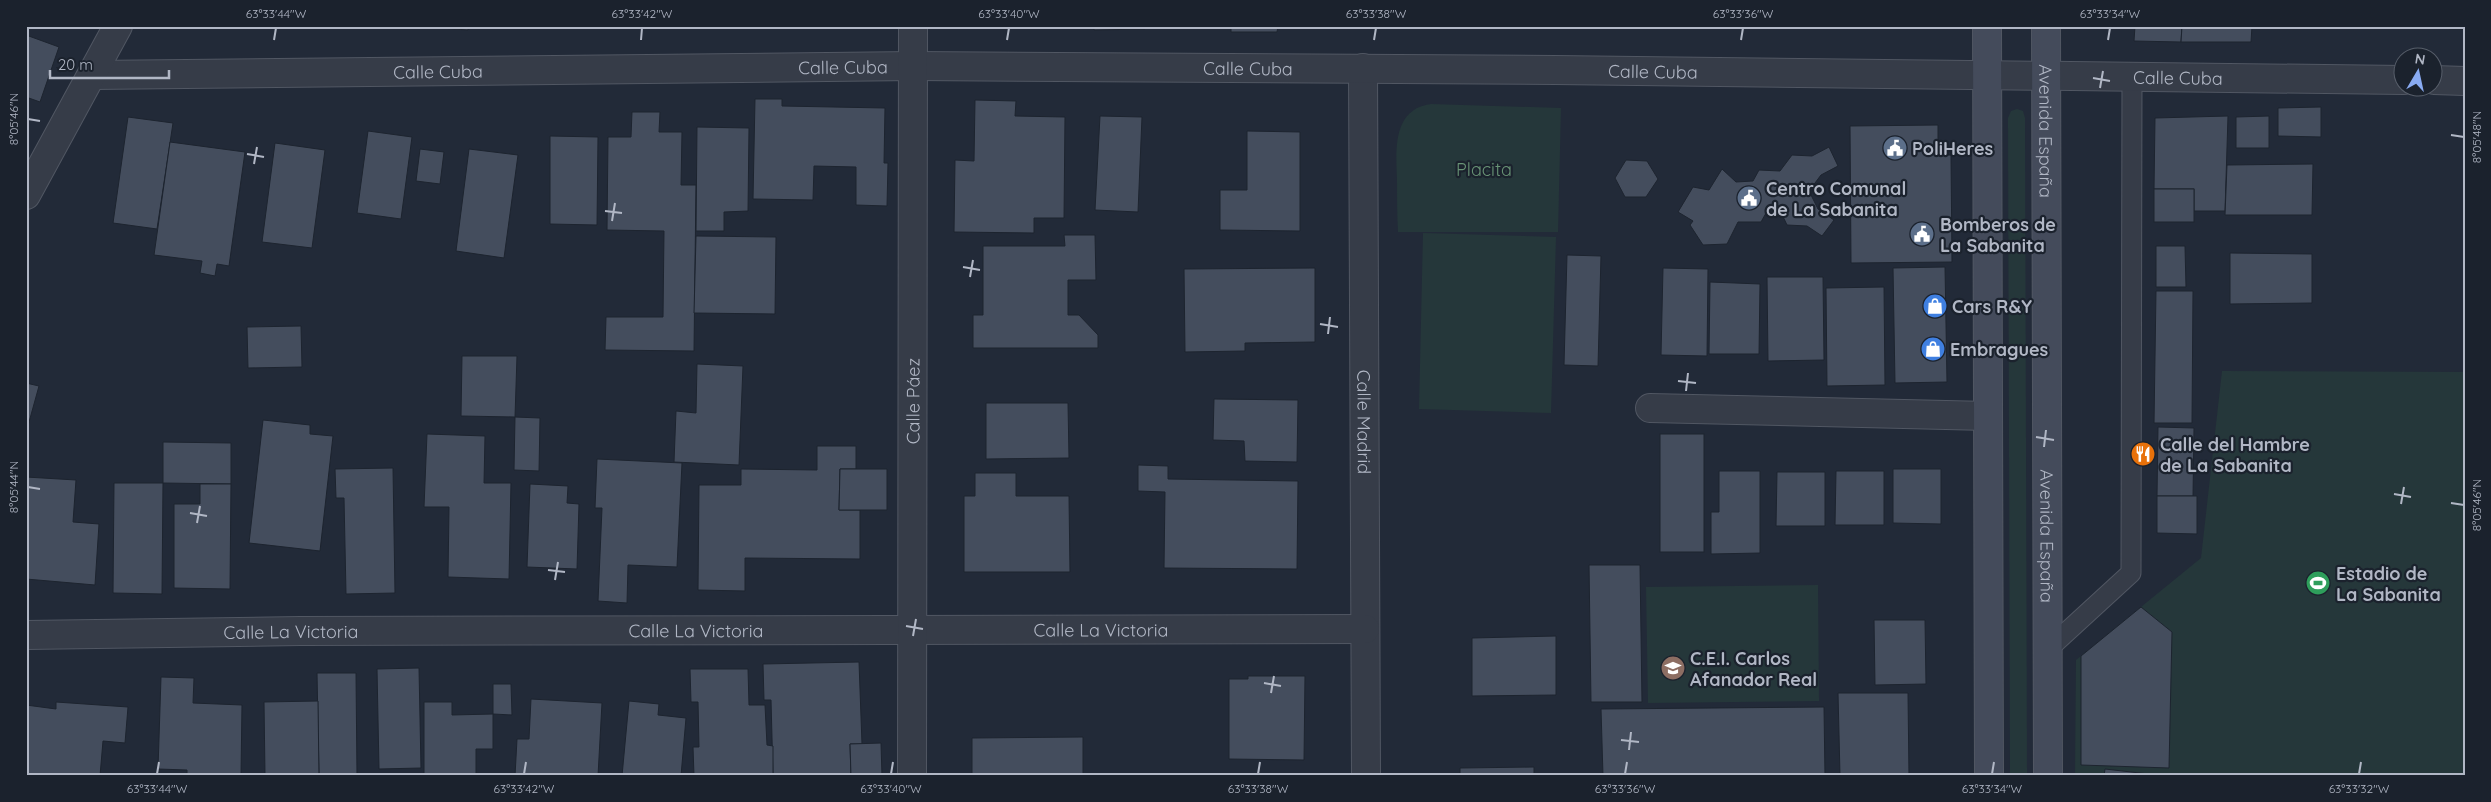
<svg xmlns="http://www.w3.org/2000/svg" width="2491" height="802" viewBox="0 0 2491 802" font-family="Quicksand,sans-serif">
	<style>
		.green { fill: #25373a }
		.building { fill: #444d5d; stroke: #1d242f }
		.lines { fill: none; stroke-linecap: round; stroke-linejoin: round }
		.service-casing { stroke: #515763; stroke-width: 21 }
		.minor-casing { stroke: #515763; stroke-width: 30 }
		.secondary-casing { stroke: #515763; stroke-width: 30 }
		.service { stroke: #363c48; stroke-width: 19 }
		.minor { stroke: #363c48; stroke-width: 28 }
		.secondary { stroke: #444b5b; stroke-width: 28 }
		.ticks { fill: none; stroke: #b1b7c5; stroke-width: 2 }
		.labels { text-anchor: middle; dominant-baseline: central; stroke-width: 4.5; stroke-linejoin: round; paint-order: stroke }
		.street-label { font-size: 18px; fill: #b1b7c5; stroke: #1b222d }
		.poi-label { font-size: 18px; font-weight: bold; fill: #b1b7c5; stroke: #1b222d; text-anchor: start }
		.park-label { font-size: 18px; fill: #699476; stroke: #1b222d }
		.neatline { fill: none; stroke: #b1b7c5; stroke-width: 2 }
		.ticks-label { font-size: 12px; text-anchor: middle; fill: #b1b7c5 }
	</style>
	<rect width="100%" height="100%" fill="#222a38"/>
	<g class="green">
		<path d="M 1431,104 L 1561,108 L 1558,232 L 1398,232 C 1397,214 1397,197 1397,180 C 1396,151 1392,109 1431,104 Z"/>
		<polygon points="2017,109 2023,111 2025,118 2027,776 2010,776 2008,118 2011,111"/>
		<polygon points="1423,233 1556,237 1551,413 1419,409"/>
		<polygon points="2222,371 2465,372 2465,776 2075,776 2076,660 2201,558"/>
		<polygon points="1818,585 1819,701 1648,703 1646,587"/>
	</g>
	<g class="building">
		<polygon points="414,26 468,26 468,30"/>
		<polygon points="1094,26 1145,26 1145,29 1094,30"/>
		<polygon points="1231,26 1278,26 1277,32 1231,32"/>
		<polygon points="2135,26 2182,26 2181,42 2134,41"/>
		<polygon points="2182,26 2252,26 2251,42 2181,42"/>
		<rect x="2450" y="26" width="15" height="3"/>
		<polygon points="26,35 59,47 40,102 26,97"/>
		<polygon points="755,99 782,99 782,106 885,108 884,163 888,163 887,206 856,205 856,167 814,166 813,200 753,199"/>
		<polygon points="975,100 1016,101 1015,116 1065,117 1064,218 1034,218 1034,233 954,232 955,160 974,161"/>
		<polygon points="2321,107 2321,137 2278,136 2278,108"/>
		<polygon points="632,112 660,112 659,132 682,132 681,185 696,185 694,351 605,350 606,317 663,317 664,231 607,230 608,137 631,137"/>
		<polygon points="1100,116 1142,117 1138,212 1095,210"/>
		<polygon points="2228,116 2225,211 2194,211 2194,189 2154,189 2155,118"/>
		<polygon points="2269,116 2269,148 2236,148 2236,117"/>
		<polygon points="128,117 173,123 157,229 113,223"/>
		<polygon points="1938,125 1938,155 1951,155 1952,262 1851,263 1850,126"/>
		<polygon points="697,127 749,128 748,211 724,212 724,231 696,231"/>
		<polygon points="368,131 412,137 401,219 357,213"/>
		<polygon points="1247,131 1300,132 1300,231 1220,230 1220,190 1247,190"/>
		<polygon points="550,136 598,137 597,225 550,224"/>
		<polygon points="170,142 245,152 229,266 217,264 215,276 200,273 202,261 154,255"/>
		<polygon points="275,143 325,150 312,248 262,242"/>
		<polygon points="1829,147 1838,166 1821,175 1809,191 1818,209 1834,220 1822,236 1807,226 1787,225 1778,206 1770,206 1761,222 1738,222 1727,244 1703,245 1690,225 1693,221 1678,212 1693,187 1709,190 1722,169 1736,182 1753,181 1759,170 1780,171 1792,155 1812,156"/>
		<polygon points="420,149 444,152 440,184 416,181"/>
		<polygon points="469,149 518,155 504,258 456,251"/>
		<polygon points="1626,160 1647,161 1658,179 1646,197 1625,197 1615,178"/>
		<polygon points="2313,164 2312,215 2225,215 2227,165"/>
		<rect x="2154" y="189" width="40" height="33"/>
		<polygon points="1064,235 1095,235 1096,280 1068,280 1068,315 1079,315 1098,335 1098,348 973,348 973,315 983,315 983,246 1065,246"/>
		<polygon points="696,236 776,237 775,314 694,313"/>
		<polygon points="2156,246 2185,246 2186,287 2156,287"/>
		<polygon points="2230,253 2312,254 2312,303 2230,304"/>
		<polygon points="1567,255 1601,256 1598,366 1564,365"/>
		<polygon points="1945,267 1947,382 1895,383 1893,268"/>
		<polygon points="1315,268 1315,342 1245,343 1245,351 1185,352 1184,269"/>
		<polygon points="1663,268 1708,269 1707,356 1661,355"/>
		<polygon points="1767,277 1823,277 1824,360 1768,361"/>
		<polygon points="1710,282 1760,284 1759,354 1709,354"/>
		<polygon points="1884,287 1885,385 1827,386 1826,288"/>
		<polygon points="2156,291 2193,291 2192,423 2154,423"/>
		<polygon points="301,326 302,367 248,368 247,327"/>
		<polygon points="462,356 517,356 515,417 461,416"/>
		<polygon points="697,364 743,366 739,465 674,462 676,411 696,413"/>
		<polygon points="26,383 39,386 26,433"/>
		<polygon points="1214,399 1298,400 1297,462 1245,461 1244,441 1213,440"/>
		<polygon points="986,403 1068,403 1069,458 986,459"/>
		<polygon points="515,417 540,418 539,471 514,470"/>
		<polygon points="263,420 310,425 310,434 333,436 320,551 249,543"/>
		<polygon points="2158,427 2194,428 2193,496 2157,496"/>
		<polygon points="427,434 485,436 484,483 511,483 509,579 448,577 449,507 424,507"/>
		<rect x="1660" y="434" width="44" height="118"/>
		<polygon points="163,442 231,443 231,484 163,483"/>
		<polygon points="817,446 856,446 856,469 840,469 839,510 860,510 860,559 745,558 745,591 698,590 699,485 741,485 741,469 817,470"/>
		<polygon points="597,459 682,463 677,567 628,565 627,603 598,601 602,508 595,508"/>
		<polygon points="1138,465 1168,466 1168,479 1298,481 1297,569 1164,568 1165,492 1138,491"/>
		<polygon points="393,468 395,593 346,594 344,498 336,498 335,469"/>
		<polygon points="840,469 887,469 887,510 839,510"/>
		<polygon points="1893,469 1941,469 1941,524 1893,523"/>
		<polygon points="1719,471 1760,471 1760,553 1711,554 1711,512 1719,512"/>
		<polygon points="1836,471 1884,471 1884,525 1835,525"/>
		<polygon points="1777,472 1825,472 1825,526 1776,526"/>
		<polygon points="975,473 1016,473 1016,496 1069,496 1070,572 964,572 964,496 975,496"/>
		<polygon points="26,477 76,480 73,522 99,524 95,585 26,579"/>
		<polygon points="114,483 163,483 162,594 113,593"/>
		<polygon points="200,484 231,484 230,589 174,588 174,504 200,504"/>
		<polygon points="530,484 568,486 567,503 579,504 577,569 527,567"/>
		<polygon points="2157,496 2197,496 2197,534 2157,533"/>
		<polygon points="1589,565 1640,565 1642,702 1591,702"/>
		<polygon points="2141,607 2172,632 2169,768 2081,765 2081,656"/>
		<polygon points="1874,620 1925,620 1926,684 1875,685"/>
		<polygon points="1556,636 1556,695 1472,696 1472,638"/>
		<polygon points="859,662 862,744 850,744 851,776 773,776 771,700 764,700 763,664"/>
		<polygon points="419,668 421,768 379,769 377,669"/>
		<polygon points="690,669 748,669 749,705 765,705 767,745 773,746 773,776 694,776 693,747 699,747 698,702 691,702"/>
		<polygon points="317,673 356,673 357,775 319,776"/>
		<polygon points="1248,676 1305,676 1304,760 1229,759 1229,679 1248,679"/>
		<polygon points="161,677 194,678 193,703 242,705 241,776 187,776 187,770 158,769"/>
		<polygon points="493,684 511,684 512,715 493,714"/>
		<polygon points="1838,693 1908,693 1909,776 1840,776"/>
		<polygon points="531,699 602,703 598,776 515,776 517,739 529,739"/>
		<polygon points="318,701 319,776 265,776 264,702"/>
		<polygon points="629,701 659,704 658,715 686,718 681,776 622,776"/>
		<polygon points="56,702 128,707 125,743 103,741 100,776 26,776 26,705 56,709"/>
		<polygon points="424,702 452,702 452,715 493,714 493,749 476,749 476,776 424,776"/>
		<polygon points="1824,707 1825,776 1603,776 1601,709"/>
		<polygon points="1083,737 1083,776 972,776 972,738"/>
		<polygon points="881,743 882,776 851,776 850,744"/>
		<polygon points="1534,767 1534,776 1460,776 1460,768"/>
		<polygon points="2105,769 2166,776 2104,776"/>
	</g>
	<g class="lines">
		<defs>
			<polyline id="service" points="2047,650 2131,573 2132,77"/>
			<g id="minor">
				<path id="s1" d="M 1363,68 L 1366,776"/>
				<path id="s2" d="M 92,75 L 914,66 L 1555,70 L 2404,80"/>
				<polyline points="2434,80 2465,81"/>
				<polyline points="26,195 118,26"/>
				<polyline points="1650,408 1988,416"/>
				<path id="s3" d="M 26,635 L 300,631 L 1365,629"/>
				<path id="s4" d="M 912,776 L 913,26"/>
			</g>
			<g id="secondary">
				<polyline points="1987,26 1989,776"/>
				<path id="s5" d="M 2046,26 L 2048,776"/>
			</g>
		</defs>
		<use href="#service" class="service-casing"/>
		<use href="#minor" class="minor-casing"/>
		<use href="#secondary" class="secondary-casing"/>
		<use href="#service" class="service"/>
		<use href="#minor" class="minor"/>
		<use href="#secondary" class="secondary"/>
	</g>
	<path class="ticks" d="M 274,40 L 276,28M 641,40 L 642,28M 1007,40 L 1009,28M 1374,40 L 1376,28M 1741,40 L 1743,28M 2108,40 L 2110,28M 2093,78 L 2110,81M 2100,88 L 2103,71M 28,119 L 40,121M 2451,135 L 2464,137M 247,154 L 264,157M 254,164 L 257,147M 605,211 L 622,213M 612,221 L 615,203M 963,267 L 980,270M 970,277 L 973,260M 1320,324 L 1338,327M 1328,334 L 1330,317M 1678,381 L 1696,383M 1686,391 L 1688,373M 2036,437 L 2054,440M 2044,447 L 2046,430M 28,487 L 40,489M 2394,494 L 2411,497M 2451,503 L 2464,505M 2401,504 L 2404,487M 190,513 L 207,516M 197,523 L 200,506M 548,570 L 565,572M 555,580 L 558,562M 906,626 L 923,629M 913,636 L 916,619M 1264,683 L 1281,686M 1271,693 L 1274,676M 1621,740 L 1639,742M 1629,750 L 1631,732M 157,774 L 159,762M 524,774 L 526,762M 891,774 L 893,762M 1258,774 L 1260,762M 1625,774 L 1627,762M 1992,774 L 1994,762M 2359,774 L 2361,762"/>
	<defs>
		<symbol id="civic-disc" viewBox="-11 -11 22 22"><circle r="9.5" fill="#5c6f8a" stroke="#1b222d"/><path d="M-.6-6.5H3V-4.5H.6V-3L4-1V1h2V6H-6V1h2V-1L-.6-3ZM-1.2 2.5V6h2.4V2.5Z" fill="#fff"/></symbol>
		<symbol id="shop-disc" viewBox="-11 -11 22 22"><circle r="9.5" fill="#3f7fe0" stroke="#1b222d"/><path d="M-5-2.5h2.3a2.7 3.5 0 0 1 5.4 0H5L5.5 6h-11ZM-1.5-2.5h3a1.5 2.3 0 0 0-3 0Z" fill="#fff"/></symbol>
		<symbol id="restaurant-disc" viewBox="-11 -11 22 22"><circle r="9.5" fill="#e8710a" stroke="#1b222d"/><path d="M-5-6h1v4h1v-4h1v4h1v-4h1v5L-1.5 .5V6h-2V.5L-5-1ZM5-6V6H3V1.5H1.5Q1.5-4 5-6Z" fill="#fff"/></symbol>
		<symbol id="stadium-disc" viewBox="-11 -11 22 22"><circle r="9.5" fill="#2e9e5b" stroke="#1b222d"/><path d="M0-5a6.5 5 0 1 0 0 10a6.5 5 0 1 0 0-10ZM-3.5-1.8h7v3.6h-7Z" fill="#fff"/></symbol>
		<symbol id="school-disc" viewBox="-11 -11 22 22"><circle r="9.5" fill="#8d6e63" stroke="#1b222d"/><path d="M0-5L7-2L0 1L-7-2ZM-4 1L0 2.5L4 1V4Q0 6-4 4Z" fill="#fff"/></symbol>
	</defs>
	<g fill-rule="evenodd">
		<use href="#civic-disc" x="1881" y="134" width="28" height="28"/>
		<use href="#civic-disc" x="1735" y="184" width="28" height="28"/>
		<use href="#civic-disc" x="1908" y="220" width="28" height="28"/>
		<use href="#shop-disc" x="1921" y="292" width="28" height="28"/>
		<use href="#shop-disc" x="1919" y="335" width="28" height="28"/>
		<use href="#restaurant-disc" x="2129" y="440" width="28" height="28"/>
		<use href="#stadium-disc" x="2304" y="569" width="28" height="28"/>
		<use href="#school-disc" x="1659" y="654" width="28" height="28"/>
	</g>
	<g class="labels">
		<g class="street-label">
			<text stroke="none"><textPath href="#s2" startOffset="751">Calle Cuba</textPath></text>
			<text stroke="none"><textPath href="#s2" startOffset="1156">Calle Cuba</textPath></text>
			<text stroke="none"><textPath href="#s2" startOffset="346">Calle Cuba</textPath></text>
			<text stroke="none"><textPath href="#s2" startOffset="1561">Calle Cuba</textPath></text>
			<text stroke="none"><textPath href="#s2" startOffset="2086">Calle Cuba</textPath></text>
			<text stroke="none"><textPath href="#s5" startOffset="105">Avenida España</textPath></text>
			<text stroke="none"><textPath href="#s4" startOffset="375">Calle Páez</textPath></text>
			<text stroke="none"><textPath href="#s1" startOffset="354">Calle Madrid</textPath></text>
			<text stroke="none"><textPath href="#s5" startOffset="510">Avenida España</textPath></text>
			<text stroke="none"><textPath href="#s3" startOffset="670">Calle La Victoria</textPath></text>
			<text stroke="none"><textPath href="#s3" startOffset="1075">Calle La Victoria</textPath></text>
			<text stroke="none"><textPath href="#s3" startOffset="265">Calle La Victoria</textPath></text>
		</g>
		<g class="poi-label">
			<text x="1912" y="148">PoliHeres</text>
			<text x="1766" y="188">Centro Comunal<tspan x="1766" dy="21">de La Sabanita</tspan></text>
			<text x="1940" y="224">Bomberos de<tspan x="1940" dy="21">La Sabanita</tspan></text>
			<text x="1952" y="306">Cars R&amp;Y</text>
			<text x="1950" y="349">Embragues</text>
			<text x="2160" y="444">Calle del Hambre<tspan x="2160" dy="21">de La Sabanita</tspan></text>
			<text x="2336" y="573">Estadio de<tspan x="2336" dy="21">La Sabanita</tspan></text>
			<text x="1690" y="658">C.E.I. Carlos<tspan x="1690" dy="21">Afanador Real</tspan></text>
		</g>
		<g class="park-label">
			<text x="1484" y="169">Placita</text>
		</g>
	</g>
	<rect width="2491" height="802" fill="none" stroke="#1b222d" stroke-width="55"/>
	<g transform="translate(2418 72) rotate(9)"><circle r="24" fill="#1b222d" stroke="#575e6a"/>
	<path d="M0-4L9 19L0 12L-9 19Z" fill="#89abf2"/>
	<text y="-8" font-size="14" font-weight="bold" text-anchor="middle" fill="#b1b7c5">N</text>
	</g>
	<path d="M50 70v8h119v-8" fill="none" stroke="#b1b7c5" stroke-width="2.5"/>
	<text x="58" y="70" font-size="15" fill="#b1b7c5" stroke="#1b222d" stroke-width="4" paint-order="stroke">20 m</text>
	<rect x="28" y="28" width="2436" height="746" class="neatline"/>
	<g class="ticks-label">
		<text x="276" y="18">63°33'44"W</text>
		<text x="642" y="18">63°33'42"W</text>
		<text x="1009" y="18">63°33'40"W</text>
		<text x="1376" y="18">63°33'38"W</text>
		<text x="1743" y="18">63°33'36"W</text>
		<text x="2110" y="18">63°33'34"W</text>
		<text transform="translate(14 119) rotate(-90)" y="4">8°05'46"N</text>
		<text transform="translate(2477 137) rotate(-90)" y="4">8°05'48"N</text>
		<text transform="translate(14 487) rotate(-90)" y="4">8°05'44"N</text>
		<text transform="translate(2477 505) rotate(-90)" y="4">8°05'46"N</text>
		<text x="157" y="793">63°33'44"W</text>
		<text x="524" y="793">63°33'42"W</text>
		<text x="891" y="793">63°33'40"W</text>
		<text x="1258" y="793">63°33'38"W</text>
		<text x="1625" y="793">63°33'36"W</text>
		<text x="1992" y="793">63°33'34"W</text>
		<text x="2359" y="793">63°33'32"W</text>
	</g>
</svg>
